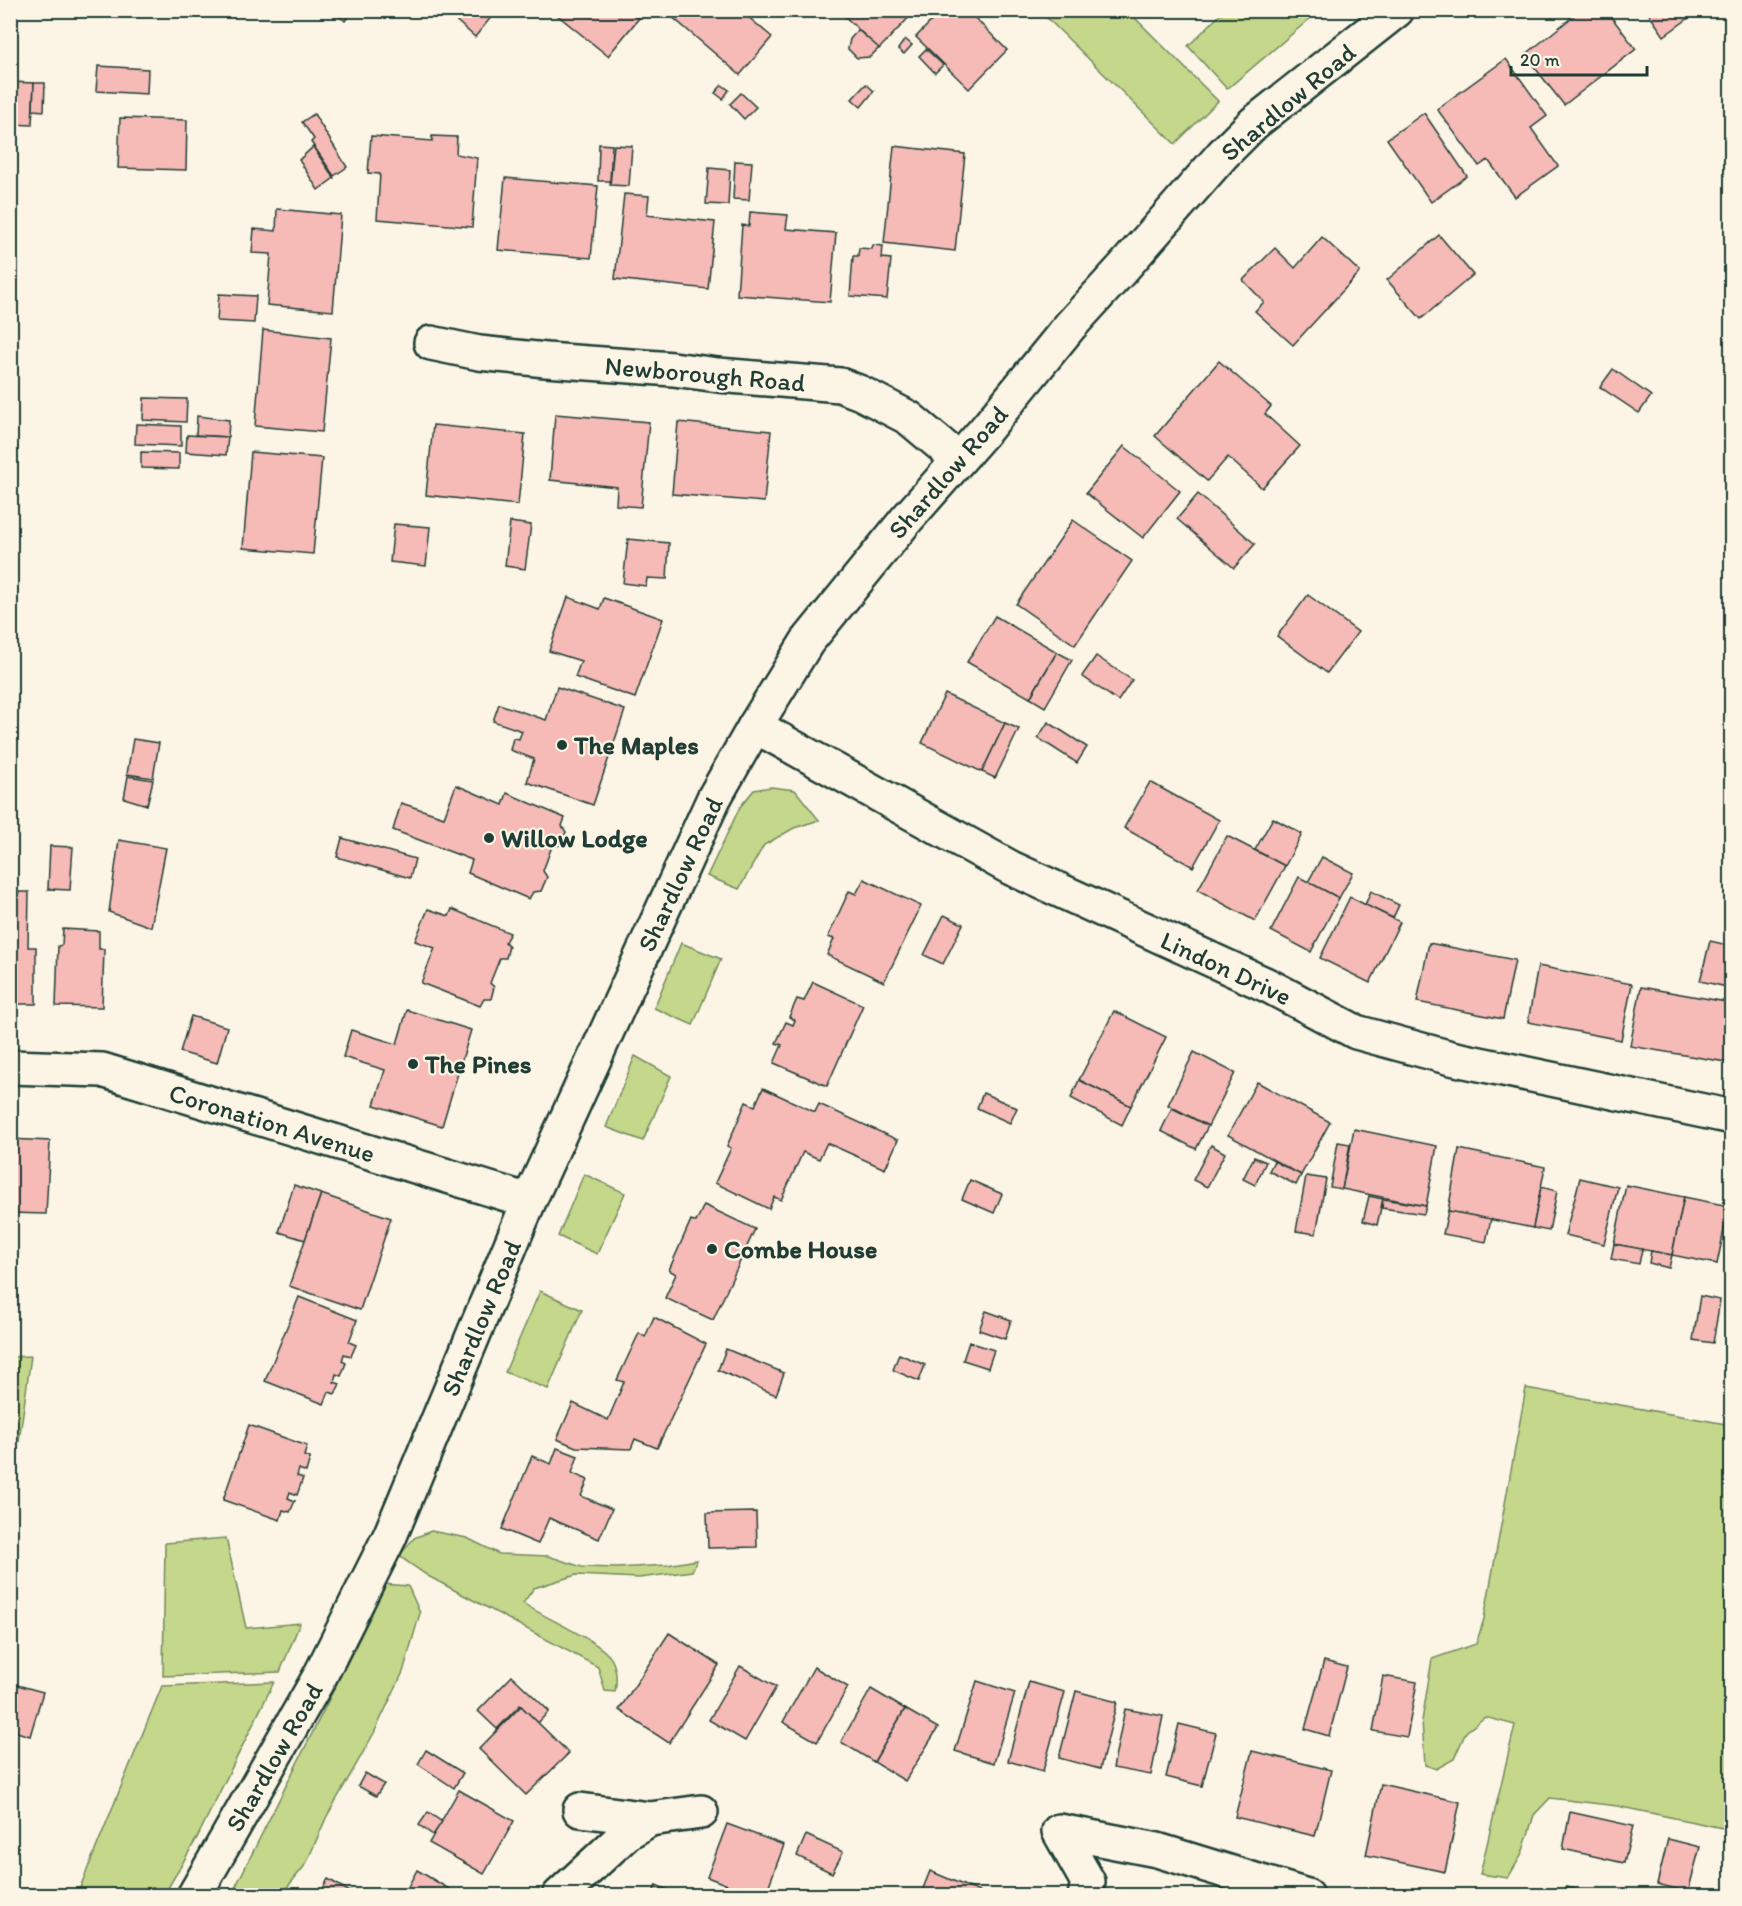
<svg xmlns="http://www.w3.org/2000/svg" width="1742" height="1906" viewBox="0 0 1742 1906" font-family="Itim,sans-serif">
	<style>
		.green { fill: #c5d78b; stroke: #728a60; stroke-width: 1.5 }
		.building { fill: #f6bab7; stroke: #1f3d34; stroke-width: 1.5 }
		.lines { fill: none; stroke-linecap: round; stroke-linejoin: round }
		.minor-casing { stroke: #1f3d34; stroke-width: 38 }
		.tertiary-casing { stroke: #1f3d34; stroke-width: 38 }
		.minor { stroke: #fcf5e5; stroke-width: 33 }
		.tertiary { stroke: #fcf5e5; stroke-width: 33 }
		.poi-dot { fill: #1f3d34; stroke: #fcf5e5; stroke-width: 2 }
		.labels { text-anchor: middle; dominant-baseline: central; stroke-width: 4.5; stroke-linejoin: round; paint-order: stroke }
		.street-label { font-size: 26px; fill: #1f3d34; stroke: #fcf5e5 }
		.poi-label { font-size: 26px; font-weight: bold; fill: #1f3d34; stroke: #fcf5e5; text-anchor: start }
	</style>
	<rect width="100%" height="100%" fill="#fcf5e5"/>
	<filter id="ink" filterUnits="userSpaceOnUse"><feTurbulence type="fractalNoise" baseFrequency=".0167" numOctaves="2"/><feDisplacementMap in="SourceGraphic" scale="12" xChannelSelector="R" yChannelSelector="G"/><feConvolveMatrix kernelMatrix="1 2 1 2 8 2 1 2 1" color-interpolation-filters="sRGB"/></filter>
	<g filter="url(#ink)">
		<g class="green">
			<polygon points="1225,10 1319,10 1319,11 1227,89 1188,46"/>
			<polygon points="1040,11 1128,11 1218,101 1175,144"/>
			<polygon points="771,787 795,790 819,820 794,828 764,845 739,889 707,876 740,807 754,790"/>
			<polygon points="681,943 721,959 693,1025 654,1008"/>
			<polygon points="635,1056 671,1076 643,1141 606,1127"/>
			<polygon points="584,1174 625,1193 597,1254 558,1236"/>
			<polygon points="540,1291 582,1310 548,1389 505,1372"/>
			<polygon points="31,1356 11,1499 11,1357"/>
			<polygon points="1526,1388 1731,1425 1732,1830 1617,1806 1550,1798 1534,1815 1522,1854 1508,1878 1480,1874 1515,1725 1485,1717 1466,1732 1454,1759 1436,1769 1425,1765 1422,1721 1432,1659 1476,1644 1484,1619"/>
			<path d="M 431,1531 L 467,1538 L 499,1554 L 548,1556 L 582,1567 L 617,1568 L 667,1565 L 697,1560 L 692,1571 L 639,1578 L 576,1575 L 534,1588 L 523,1603 C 542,1617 602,1641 612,1660 C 617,1670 617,1681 615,1692 L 605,1691 L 598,1667 L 428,1576 L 399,1556 L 414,1538 Z"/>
			<polygon points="226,1538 246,1628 300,1623 280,1672 163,1676 165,1543"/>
			<polygon points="382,1584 408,1586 420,1613 403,1672 374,1733 326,1818 306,1864 281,1895 231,1896 374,1609"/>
			<polygon points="274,1682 197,1838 164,1895 77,1895 162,1686"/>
		</g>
		<g class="building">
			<polygon points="332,10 353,10 345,21"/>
			<polygon points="444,10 497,10 475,37"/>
			<polygon points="551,10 629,10 639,18 608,56"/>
			<polygon points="664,10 740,10 772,37 740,75"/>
			<polygon points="838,10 916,10 879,49"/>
			<polygon points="942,10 967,10 1007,50 969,89 916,37"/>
			<polygon points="1581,10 1606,10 1636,49 1564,105 1525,55"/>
			<polygon points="1646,10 1700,10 1664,36"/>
			<polygon points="858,30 879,48 870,57 857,58 848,49 850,39"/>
			<polygon points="905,39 912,45 904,54 898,49"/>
			<polygon points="926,49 943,65 935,73 919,56"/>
			<polygon points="1506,59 1547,116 1531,128 1558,166 1515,197 1488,160 1479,166 1437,109"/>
			<polygon points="98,66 148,69 147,94 96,91"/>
			<polygon points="10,82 34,83 32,125 10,124"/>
			<polygon points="34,83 45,83 44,111 33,110"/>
			<polygon points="866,84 874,91 861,107 852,99"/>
			<polygon points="722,85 729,90 723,99 715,93"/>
			<polygon points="741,93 756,107 744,119 730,104"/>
			<polygon points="1424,113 1467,176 1431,202 1387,139"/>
			<polygon points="314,114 347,167 334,176 311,142 314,139 302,122"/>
			<polygon points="120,118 187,120 186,170 118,168"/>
			<polygon points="371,136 432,141 432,136 457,137 456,154 477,158 472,227 377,219 380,174 368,173"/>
			<polygon points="599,144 612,145 610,181 598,181"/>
			<polygon points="614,145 632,146 629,186 610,185"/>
			<polygon points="894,146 965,154 955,251 884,243"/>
			<polygon points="313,147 334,178 318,190 299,160"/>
			<polygon points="735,161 752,162 749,200 733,199"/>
			<polygon points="709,168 730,170 728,205 706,204"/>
			<polygon points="505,178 598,186 591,258 498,250"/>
			<polygon points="624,194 649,196 647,215 715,222 708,289 615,279"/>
			<polygon points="277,209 341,215 333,311 267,305 271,254 252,253 254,229 276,231"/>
			<polygon points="750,212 788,215 786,229 836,233 830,302 737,295 742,225 749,226"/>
			<polygon points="1439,235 1473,275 1421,319 1387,280"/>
			<polygon points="1322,237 1360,272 1293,345 1255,311 1264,302 1243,280 1275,248 1295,268"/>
			<polygon points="873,245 883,246 882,258 891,259 887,299 850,296 853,256 858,256 859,248 872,249"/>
			<polygon points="219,294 256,296 254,323 217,321"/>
			<polygon points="263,330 331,338 322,432 255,426"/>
			<polygon points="1219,361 1271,406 1265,414 1300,446 1262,488 1228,457 1207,481 1155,436"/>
			<polygon points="1613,369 1651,396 1639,413 1600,387"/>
			<polygon points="144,398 187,399 186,422 143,420"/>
			<polygon points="555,414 649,422 641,507 616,505 617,487 550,480"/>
			<polygon points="197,416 229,420 228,437 196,435"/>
			<polygon points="678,422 771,431 764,502 672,494"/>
			<polygon points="136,424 181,426 181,446 135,444"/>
			<polygon points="433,425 525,434 518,505 426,495"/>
			<polygon points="187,435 228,437 226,455 186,452"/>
			<polygon points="1124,446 1180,491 1143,538 1086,493"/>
			<polygon points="141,452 179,453 179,469 141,468"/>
			<polygon points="251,452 322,458 313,554 243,548"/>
			<polygon points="1198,494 1255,544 1234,568 1177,519"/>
			<polygon points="1073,520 1132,561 1075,645 1016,604"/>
			<polygon points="510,522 531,525 525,569 505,566"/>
			<polygon points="394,524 430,527 426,566 390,562"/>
			<polygon points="628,539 669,543 667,579 647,578 646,586 623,583"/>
			<polygon points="1308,595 1358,632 1327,673 1277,636"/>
			<polygon points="568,597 600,609 604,598 663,619 635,698 575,677 581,661 549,651"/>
			<polygon points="995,616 1057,652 1030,698 967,662"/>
			<polygon points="1057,652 1072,660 1045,707 1030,698"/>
			<polygon points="1096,656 1132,680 1118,701 1082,676"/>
			<polygon points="557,687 625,710 593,805 527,782 534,759 510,750 513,738 519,739 522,731 493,721 499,704 546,720"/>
			<polygon points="945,694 1005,723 982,772 922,743"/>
			<polygon points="1048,722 1087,747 1077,763 1038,738"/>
			<polygon points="1005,723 1019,729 995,778 982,772"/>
			<polygon points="133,739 159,743 153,778 127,774"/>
			<polygon points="128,776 153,780 147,805 124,798"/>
			<polygon points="1150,782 1219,820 1193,867 1124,828"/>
			<polygon points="456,785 503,805 507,793 565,818 562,826 566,832 561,845 552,846 543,871 547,877 541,891 533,892 529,899 468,873 472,860 393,830 401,803 444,817"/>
			<polygon points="1273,818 1302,834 1285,866 1255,850"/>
			<polygon points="1227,836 1285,866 1255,921 1198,890"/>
			<polygon points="342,838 415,859 410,878 337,857"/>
			<polygon points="119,840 166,848 151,927 109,912"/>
			<polygon points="50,846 73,847 70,890 48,889"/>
			<polygon points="1322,857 1353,873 1339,898 1308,882"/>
			<polygon points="1299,877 1339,898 1311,952 1271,931"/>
			<polygon points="864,879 921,906 884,982 827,955 834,939 828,937 849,891 856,894"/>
			<polygon points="1371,891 1399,905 1393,918 1365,905"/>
			<polygon points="10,892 29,892 28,947 36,947 36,1004 10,1004"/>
			<polygon points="1350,897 1400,922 1370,983 1320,958"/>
			<polygon points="428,909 449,916 452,909 510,933 505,942 509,946 506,958 500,958 490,983 494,987 491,999 484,999 480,1006 421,983 435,948 415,941"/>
			<polygon points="944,915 963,924 943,964 924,955"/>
			<polygon points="63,929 99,931 99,949 104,949 102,1007 56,1006 58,946 62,945"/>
			<polygon points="1710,941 1732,946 1732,968 1727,987 1700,981"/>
			<polygon points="1429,943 1515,960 1503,1019 1417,1002"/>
			<polygon points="1538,966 1632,984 1621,1040 1528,1022"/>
			<polygon points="813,982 863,1005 827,1086 774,1063 782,1045 776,1043 786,1022 793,1025 795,1020 789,1017 797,999 804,1001"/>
			<polygon points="1641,987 1732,1003 1732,1063 1630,1046"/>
			<polygon points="407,1010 471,1030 442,1126 374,1105 385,1070 343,1057 351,1030 397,1044"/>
			<polygon points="1114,1011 1166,1037 1131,1106 1079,1080"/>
			<polygon points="191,1016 227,1027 217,1063 180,1052"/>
			<polygon points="1194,1052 1235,1073 1208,1126 1168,1105"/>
			<polygon points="1079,1080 1131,1106 1122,1125 1071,1098"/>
			<polygon points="1257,1082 1330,1122 1301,1175 1228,1135"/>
			<polygon points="763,1088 815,1112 819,1104 898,1140 885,1169 827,1143 819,1159 803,1152 781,1200 774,1197 769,1209 715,1183 731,1148 727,1146 746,1102 755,1106"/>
			<polygon points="983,1093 1017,1108 1010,1123 977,1108"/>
			<polygon points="1172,1108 1208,1126 1196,1149 1161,1131"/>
			<polygon points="1354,1129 1437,1146 1426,1206 1342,1189"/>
			<polygon points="10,1139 50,1141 46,1214 10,1213"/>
			<polygon points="1338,1142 1350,1144 1342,1189 1330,1187"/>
			<polygon points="1211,1145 1225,1153 1207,1187 1193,1180"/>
			<polygon points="1459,1149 1545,1167 1533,1228 1448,1211"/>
			<polygon points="1254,1157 1266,1162 1255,1185 1243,1179"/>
			<polygon points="1274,1161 1301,1175 1296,1185 1269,1171"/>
			<polygon points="1306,1176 1326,1179 1316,1234 1296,1231"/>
			<polygon points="1580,1178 1618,1187 1604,1244 1565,1235"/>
			<polygon points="970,1180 1002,1194 994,1213 962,1199"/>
			<polygon points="294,1185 321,1194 305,1240 279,1232"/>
			<polygon points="1626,1185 1684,1197 1672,1255 1614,1244"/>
			<polygon points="1541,1187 1557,1191 1549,1231 1533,1228"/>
			<polygon points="321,1194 391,1218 360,1310 289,1286"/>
			<polygon points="1369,1196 1383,1199 1377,1225 1363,1221"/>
			<polygon points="1684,1197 1729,1206 1717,1264 1672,1255"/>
			<polygon points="1383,1199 1426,1206 1424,1214 1382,1208"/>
			<polygon points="704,1205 755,1229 713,1320 665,1298 676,1274 669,1270 691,1220 696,1222"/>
			<polygon points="1448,1211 1491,1219 1486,1242 1443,1234"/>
			<polygon points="1614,1244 1642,1249 1639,1264 1611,1259"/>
			<polygon points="1651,1251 1672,1255 1669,1268 1649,1263"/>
			<polygon points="1700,1296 1720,1300 1713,1343 1693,1340"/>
			<polygon points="299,1297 357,1320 349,1342 356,1345 351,1356 344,1354 342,1361 346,1363 341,1376 336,1374 334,1382 340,1384 335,1394 329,1392 324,1404 265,1381"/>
			<polygon points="986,1311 1011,1320 1005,1339 979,1330"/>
			<polygon points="654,1317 706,1344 657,1448 635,1439 631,1449 576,1447 557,1439 573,1403 608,1420 624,1382 617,1380 639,1333 645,1337"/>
			<polygon points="969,1342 994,1350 988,1368 963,1360"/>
			<polygon points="726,1349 784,1373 776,1395 718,1370"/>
			<polygon points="899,1354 925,1365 919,1381 893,1370"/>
			<polygon points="249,1425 307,1446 304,1456 310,1458 306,1472 299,1469 297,1476 303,1478 297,1495 290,1492 288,1498 295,1501 290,1512 283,1510 280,1520 223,1500"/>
			<polygon points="557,1448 578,1456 572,1473 588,1480 581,1496 612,1509 599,1539 549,1518 538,1544 502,1529 532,1456 551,1464"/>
			<polygon points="756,1512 757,1547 708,1548 707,1513"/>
			<polygon points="669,1633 719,1665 669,1743 619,1710"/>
			<polygon points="1324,1661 1347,1667 1329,1736 1305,1729"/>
			<polygon points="740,1666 776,1687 745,1741 709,1720"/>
			<polygon points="814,1667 848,1687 817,1742 783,1722"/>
			<polygon points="512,1676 549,1711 538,1723 520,1705 497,1729 478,1711"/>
			<polygon points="1383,1676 1417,1682 1407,1737 1373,1731"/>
			<polygon points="977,1681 1015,1693 994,1763 955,1751"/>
			<polygon points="1029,1682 1065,1692 1043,1771 1008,1761"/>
			<polygon points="10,1683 43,1692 30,1736 10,1730"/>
			<polygon points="871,1689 905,1709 874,1762 841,1742"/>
			<polygon points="1076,1691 1117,1702 1100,1769 1059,1758"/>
			<polygon points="521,1706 569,1753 526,1795 479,1749"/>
			<polygon points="905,1709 938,1728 905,1781 874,1762"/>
			<polygon points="1125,1709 1163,1716 1151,1775 1113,1768"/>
			<polygon points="1179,1724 1216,1733 1202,1786 1166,1777"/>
			<polygon points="426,1750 463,1773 454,1788 418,1764"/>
			<polygon points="1252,1751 1331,1770 1315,1836 1235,1817"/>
			<polygon points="365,1773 384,1784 376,1796 358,1786"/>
			<polygon points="1381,1784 1460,1802 1445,1872 1366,1855"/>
			<polygon points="459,1790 514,1821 484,1874 429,1843"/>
			<polygon points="428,1812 442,1822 433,1835 419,1825"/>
			<polygon points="1570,1812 1633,1826 1624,1863 1563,1849"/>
			<polygon points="727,1824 784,1845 765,1896 756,1896 707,1877"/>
			<polygon points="806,1835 843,1852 832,1873 797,1856"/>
			<polygon points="1668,1839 1700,1847 1688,1892 1657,1884"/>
			<polygon points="417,1870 461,1896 403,1896"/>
			<polygon points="930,1871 989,1896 920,1896"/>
			<polygon points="328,1879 357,1896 319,1896"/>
			<polygon points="656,1885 682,1896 652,1896"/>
			<polygon points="1566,1887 1607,1896 1564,1896"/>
		</g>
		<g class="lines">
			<defs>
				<g id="minor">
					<polyline points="431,343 479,353 546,360 673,369 718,375 840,385 861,393 909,418 958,459"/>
					<polyline points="755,726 1011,868 1269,986 1356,1032 1451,1058 1732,1117"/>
					<polyline points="10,1067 102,1070 529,1201"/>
					<polyline points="580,1810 650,1819 701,1812"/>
					<polyline points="559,1896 627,1833 650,1819"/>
					<polyline points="1085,1896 1088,1882 1059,1831 1157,1850 1307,1896"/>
				</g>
				<polyline id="tertiary" points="194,1896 320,1676 390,1536 529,1201 714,798 755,726 807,642 906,520 986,429 1070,326 1123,268 1223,154 1254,123 1397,10"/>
			</defs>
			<use href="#minor" class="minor-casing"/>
			<use href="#tertiary" class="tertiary-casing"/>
			<use href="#minor" class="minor"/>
			<use href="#tertiary" class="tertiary"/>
		</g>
	</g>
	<g class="poi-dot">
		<circle cx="562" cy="745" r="6"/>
		<circle cx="489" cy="838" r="6"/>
		<circle cx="413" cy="1064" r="6"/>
		<circle cx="712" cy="1249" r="6"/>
	</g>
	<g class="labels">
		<g class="street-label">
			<text transform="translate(1288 102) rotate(-40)">Shardlow Road</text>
			<text transform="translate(705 374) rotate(5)">Newborough Road</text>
			<text transform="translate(948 472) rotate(-49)">Shardlow Road</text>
			<text transform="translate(680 874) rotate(-65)">Shardlow Road</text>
			<text transform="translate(1226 968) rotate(25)">Lindon Drive</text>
			<text transform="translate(272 1123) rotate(17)">Coronation Avenue</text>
			<text transform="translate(481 1318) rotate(-67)">Shardlow Road</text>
			<text transform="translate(274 1757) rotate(-60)">Shardlow Road</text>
		</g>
		<g class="poi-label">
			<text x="574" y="745">The Maples</text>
			<text x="501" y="838">Willow Lodge</text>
			<text x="425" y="1064">The Pines</text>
			<text x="724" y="1249">Combe House</text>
		</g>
	</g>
	<rect width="1742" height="1906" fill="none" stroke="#fcf5e5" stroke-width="36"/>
	<rect x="18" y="18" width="1706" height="1870" fill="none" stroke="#1f3d34" stroke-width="2" filter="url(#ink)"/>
	<path d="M1511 66v9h136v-9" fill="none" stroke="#1f3d34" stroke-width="3"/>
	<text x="1520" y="66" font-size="18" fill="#1f3d34" stroke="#fcf5e5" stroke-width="4.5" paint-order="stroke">20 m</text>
</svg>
